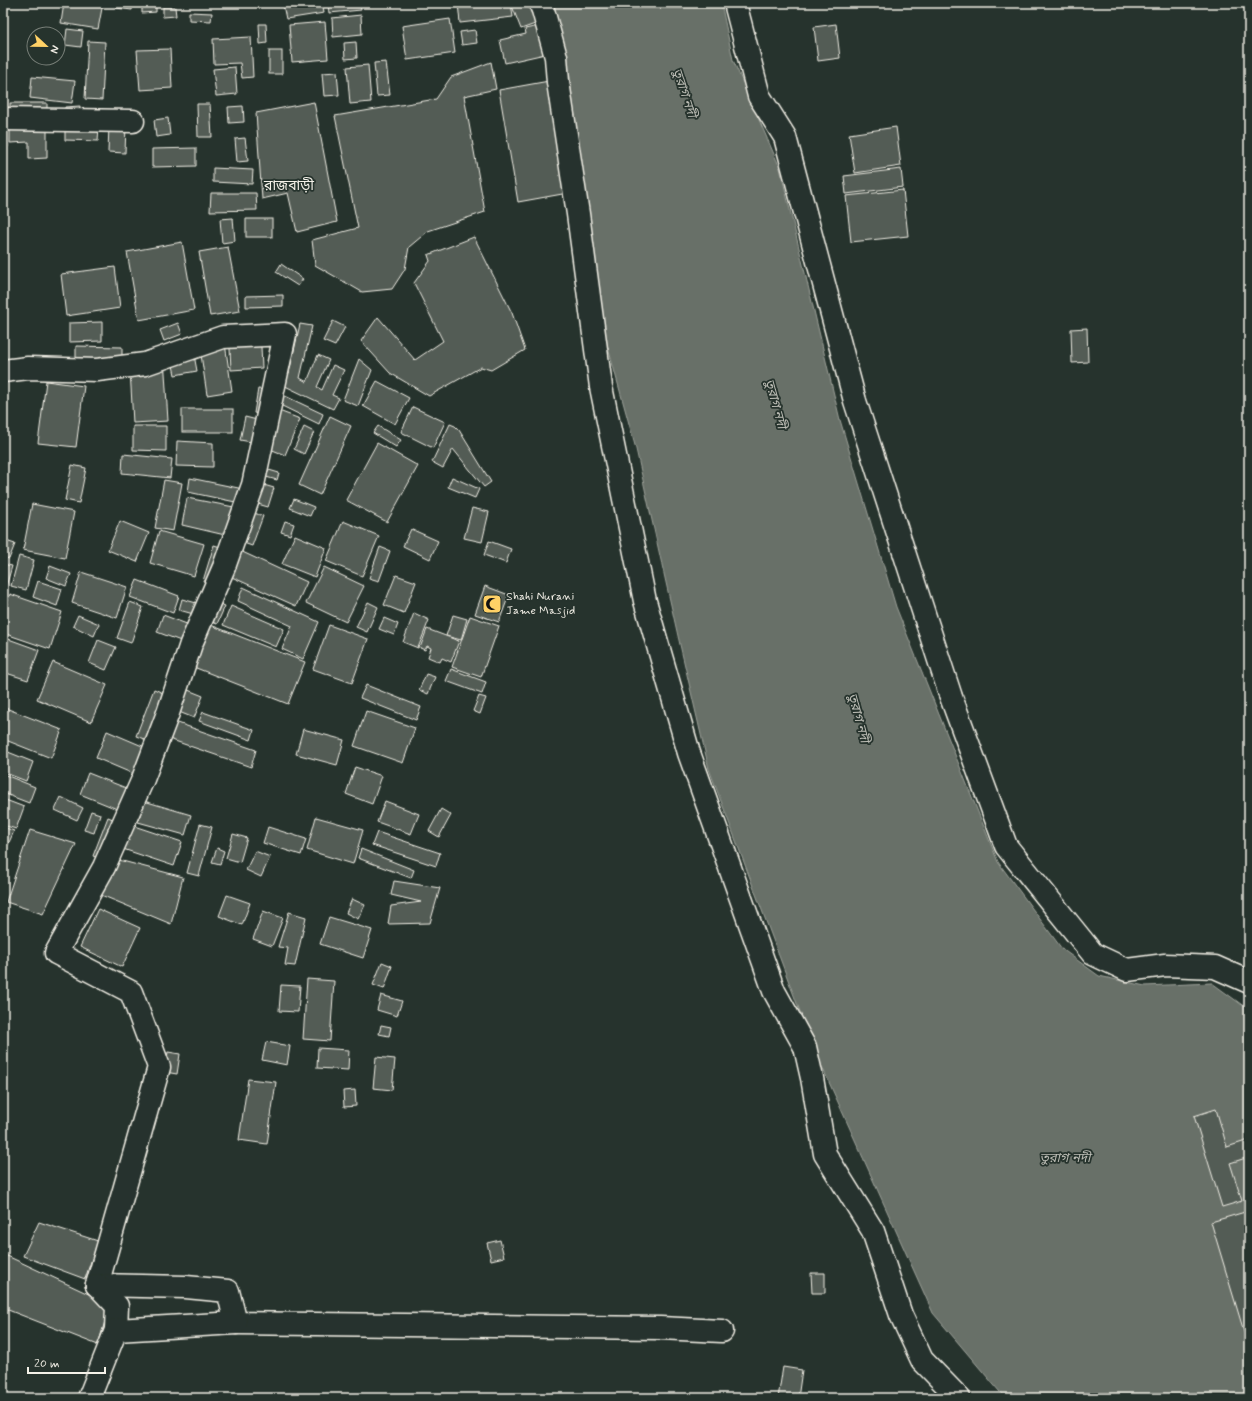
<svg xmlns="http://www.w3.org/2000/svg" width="1252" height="1401" viewBox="0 0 1252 1401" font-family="Mynerve,'Noto Sans Bengali',sans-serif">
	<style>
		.water { fill: #676f68; stroke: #9fa39b }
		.building { fill: #525c55; stroke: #f4f1e8 }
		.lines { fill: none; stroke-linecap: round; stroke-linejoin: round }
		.street-casing { stroke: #f4f1e8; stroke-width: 25 }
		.street { stroke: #26332d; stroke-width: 22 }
		.labels { text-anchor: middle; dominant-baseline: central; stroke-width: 3.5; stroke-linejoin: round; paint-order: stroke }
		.poi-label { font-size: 12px; fill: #f4f1e8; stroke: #26332d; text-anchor: start }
		.water-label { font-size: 13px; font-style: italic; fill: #bcbdb5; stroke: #26332d }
		.quarter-label { font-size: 14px; fill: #f4f1e8; stroke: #26332d }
	</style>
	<rect width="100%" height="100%" fill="#26332d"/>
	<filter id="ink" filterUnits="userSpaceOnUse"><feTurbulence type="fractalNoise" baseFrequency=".025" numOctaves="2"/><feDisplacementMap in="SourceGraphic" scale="8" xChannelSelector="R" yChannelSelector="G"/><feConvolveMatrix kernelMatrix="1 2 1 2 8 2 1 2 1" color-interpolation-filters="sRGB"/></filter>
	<g filter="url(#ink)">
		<polygon class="water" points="549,3 721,3 733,60 780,168 840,420 896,607 998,862 1062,949 1099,976 1145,986 1212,983 1249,1010 1249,1398 1005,1398 933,1313 814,1049 709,769 678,636 636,449 599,315 569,70"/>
		<g class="building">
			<polygon points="64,3 103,3 98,29 61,23"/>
			<polygon points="116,3 133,3 132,10 116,8"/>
			<polygon points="142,3 156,3 156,12 142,13"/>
			<polygon points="296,3 322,3 324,13 286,19 283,5"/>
			<polygon points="328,3 360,3 361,10 329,13"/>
			<polygon points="458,3 511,3 513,17 460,23"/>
			<polygon points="518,3 531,3 538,23 521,29 512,6"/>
			<polygon points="163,7 175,7 176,16 163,17"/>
			<polygon points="189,12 212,13 211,21 189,20"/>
			<polygon points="361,15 362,34 333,37 332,18"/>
			<polygon points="450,19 455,53 407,60 402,26"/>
			<polygon points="325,22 328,59 292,62 289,25"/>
			<polygon points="259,24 266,24 267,43 260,44"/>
			<polygon points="836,24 840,58 818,61 814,27"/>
			<polygon points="539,26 545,54 505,63 500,40 526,34 525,29"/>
			<polygon points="67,29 83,31 81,47 65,45"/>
			<polygon points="475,30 477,43 462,45 460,32"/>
			<polygon points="251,37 253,77 242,78 240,63 214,64 213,39"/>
			<polygon points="88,41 105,42 102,100 85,99"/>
			<polygon points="356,42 357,58 345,59 344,43"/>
			<polygon points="170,49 172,88 140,90 137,50"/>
			<rect x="269" y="51" width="13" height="23"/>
			<polygon points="386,62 390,95 377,96 374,63"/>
			<polygon points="491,62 496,89 464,96 485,212 428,231 409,247 405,269 392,289 362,292 315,265 312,240 358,228 335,116 436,99 451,77"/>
			<polygon points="368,65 371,102 350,104 347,67"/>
			<polygon points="235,67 237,94 216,96 213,69"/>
			<polygon points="337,72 339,95 324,96 322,73"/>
			<polygon points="32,77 75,81 72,103 30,98"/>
			<polygon points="549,81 568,193 518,202 499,90"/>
			<polygon points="314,102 337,222 297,232 288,193 262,199 256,113"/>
			<polygon points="10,103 47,103 47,158 29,159 29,142 10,143"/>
			<polygon points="197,104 210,104 212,137 198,137"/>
			<polygon points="80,106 80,116 65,117 65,107"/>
			<polygon points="243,106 244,122 229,123 228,107"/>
			<polygon points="168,118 170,135 156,137 154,120"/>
			<polygon points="7,123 8,147 3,148 3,124"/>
			<polygon points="65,125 99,127 98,141 65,140"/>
			<polygon points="109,125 126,125 125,153 108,152"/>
			<polygon points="896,127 901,166 855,173 849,134"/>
			<polygon points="245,138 248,161 237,162 235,139"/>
			<polygon points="196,148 196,166 152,167 152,149"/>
			<polygon points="213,168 253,170 252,184 213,182"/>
			<polygon points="901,169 903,187 846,194 844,176"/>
			<polygon points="903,190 908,236 851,242 846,196"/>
			<polygon points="211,193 256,193 257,210 210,211"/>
			<polygon points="233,218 235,241 222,243 220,219"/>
			<rect x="246" y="219" width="26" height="18"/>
			<polygon points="474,237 512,313 525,350 491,370 481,367 429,396 390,373 361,341 378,317 415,360 443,341 414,283 430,261 428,255"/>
			<polygon points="182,242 194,310 139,320 127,252"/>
			<polygon points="228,247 240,311 210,316 199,252"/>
			<polygon points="281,264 303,279 298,286 276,272"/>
			<polygon points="115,267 120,308 66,316 61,274"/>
			<polygon points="283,295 283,306 246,307 246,296"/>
			<polygon points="333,321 345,327 335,346 323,341"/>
			<polygon points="102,322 102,341 69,342 69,323"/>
			<polygon points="178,323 182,334 164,341 160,330"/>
			<polygon points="300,324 312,326 300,378 307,382 318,355 329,360 317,387 322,390 333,365 344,370 332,395 339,398 333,409 281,384 287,373 289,373"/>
			<polygon points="260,326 262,368 231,370 229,328"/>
			<polygon points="1087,328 1088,362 1072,363 1071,329"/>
			<polygon points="224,337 232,391 207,395 199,341"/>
			<polygon points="76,346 122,347 122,363 76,363"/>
			<polygon points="194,355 197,371 175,375 172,360"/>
			<polygon points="164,357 168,421 133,423 130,369"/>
			<polygon points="359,359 372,370 358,406 343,400"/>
			<polygon points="46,381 84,386 76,447 38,443"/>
			<polygon points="377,381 409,398 395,424 363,406"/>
			<polygon points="258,389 267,390 263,415 254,413"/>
			<polygon points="283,395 323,414 319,424 278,404"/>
			<polygon points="413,407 445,422 433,448 401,432"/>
			<rect x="182" y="409" width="51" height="23"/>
			<polygon points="279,411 300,419 285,455 265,447"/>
			<polygon points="330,416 351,426 320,495 299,485"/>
			<polygon points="245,417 261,421 257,443 240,440"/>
			<polygon points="450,424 455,426 459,430 491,482 484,487 453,449 443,468 432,462"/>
			<polygon points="133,426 166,426 166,451 133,450"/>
			<polygon points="378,426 401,440 396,447 373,433"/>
			<polygon points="304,427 314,432 304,454 294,449"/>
			<polygon points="177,441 213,443 213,467 176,466"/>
			<polygon points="377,443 418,466 387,522 346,500"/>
			<polygon points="123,454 172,459 170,478 122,473"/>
			<polygon points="72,465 86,468 79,503 65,500"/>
			<polygon points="269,470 279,473 277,480 266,477"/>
			<polygon points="452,477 479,489 475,498 448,487"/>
			<polygon points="190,478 248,490 245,504 188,492"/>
			<polygon points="164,480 182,483 173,531 155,528"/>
			<polygon points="257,483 274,488 268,507 251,502"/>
			<polygon points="187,498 234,507 225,535 182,525"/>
			<polygon points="294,499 314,507 310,516 290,508"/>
			<polygon points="32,504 74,512 65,558 23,550"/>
			<polygon points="472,508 489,512 482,542 464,538"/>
			<polygon points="248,511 263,516 252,546 238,541"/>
			<polygon points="120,521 149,533 137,562 108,550"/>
			<polygon points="285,521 294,524 290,535 281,532"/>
			<polygon points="343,521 379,536 362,576 326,561"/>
			<polygon points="411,529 438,541 430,559 403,546"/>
			<polygon points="159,531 204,544 194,576 150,563"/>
			<polygon points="295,535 326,548 315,577 282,564"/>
			<polygon points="3,540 15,544 9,559 3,557"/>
			<polygon points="489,541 511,549 506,563 484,555"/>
			<polygon points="214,545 227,549 216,585 203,581"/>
			<polygon points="380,547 390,551 379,581 369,578"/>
			<polygon points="236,549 307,582 296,606 225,574"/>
			<polygon points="19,556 34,560 26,590 11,586"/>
			<polygon points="3,564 12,566 3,597"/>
			<polygon points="50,566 71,574 66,586 46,578"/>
			<polygon points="324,567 364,586 346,622 306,603"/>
			<polygon points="81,572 127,587 117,618 72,603"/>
			<polygon points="396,575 416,582 404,613 384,605"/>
			<polygon points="137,580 179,596 173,613 130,597"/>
			<polygon points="38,581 62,589 57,606 33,597"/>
			<polygon points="485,586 509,595 499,622 475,614"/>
			<polygon points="243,587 319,622 303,659 282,649 292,626 238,601"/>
			<polygon points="10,594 62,612 50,649 3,633 3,616"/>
			<polygon points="182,599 200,604 197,615 179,610"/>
			<polygon points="213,601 225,606 217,624 205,619"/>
			<polygon points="130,602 143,607 131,643 117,638"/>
			<polygon points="368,602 378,607 367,632 356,627"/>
			<polygon points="231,606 284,629 276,647 223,625"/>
			<polygon points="414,613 429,620 418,648 403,642"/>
			<polygon points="78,615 99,624 94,636 73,626"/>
			<polygon points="163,615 192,626 186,643 157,632"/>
			<polygon points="453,615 467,619 461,640 446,636"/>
			<polygon points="470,616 499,626 481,677 452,667"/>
			<polygon points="384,618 398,624 394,635 379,629"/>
			<polygon points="208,624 305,662 288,704 191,666"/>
			<polygon points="329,625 368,639 352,683 313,669"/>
			<polygon points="427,629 459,641 451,662 442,658 440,662 428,657 431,648 427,646 425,650 420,648"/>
			<polygon points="3,637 39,650 28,680 3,672"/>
			<polygon points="98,640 116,647 106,670 89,663"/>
			<polygon points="53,662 107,685 91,722 37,699"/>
			<polygon points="451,669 486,682 482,694 446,681"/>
			<polygon points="426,674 435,677 428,694 419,690"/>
			<polygon points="366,685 421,707 416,720 360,698"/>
			<polygon points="154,689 170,696 152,742 136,736"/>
			<polygon points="188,690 203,696 194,718 179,712"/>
			<polygon points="479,696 486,698 480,714 473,711"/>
			<polygon points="3,707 62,730 51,758 3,739"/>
			<polygon points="366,711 415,728 403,763 354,746"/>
			<polygon points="203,712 254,730 251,740 199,721"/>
			<polygon points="172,721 256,750 251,767 166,738"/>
			<polygon points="303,729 344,740 337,765 296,754"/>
			<polygon points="107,731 147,748 136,775 96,758"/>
			<polygon points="3,750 33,762 26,781 3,772"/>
			<polygon points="355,767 382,776 372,804 346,794"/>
			<polygon points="88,773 131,790 122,811 80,794"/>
			<polygon points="3,774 35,787 29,803 3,793"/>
			<polygon points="61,797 83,808 77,820 55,810"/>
			<polygon points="3,799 24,807 16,829 3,825"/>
			<polygon points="144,801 191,815 185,835 138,822"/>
			<polygon points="385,801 419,814 411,834 377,822"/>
			<polygon points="441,809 451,815 439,837 429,831"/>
			<polygon points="91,811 100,814 94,833 84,830"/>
			<polygon points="108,817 120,822 105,861 93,856"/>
			<polygon points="316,817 363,830 353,864 307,850"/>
			<polygon points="200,824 212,827 199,876 187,873"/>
			<polygon points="131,825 182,842 174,866 123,849"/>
			<polygon points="3,827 14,831 3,856"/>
			<polygon points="268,827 306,839 301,855 263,843"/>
			<polygon points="30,830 76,844 43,914 6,902"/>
			<polygon points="377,832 440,853 436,866 372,845"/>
			<polygon points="233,834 247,838 240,862 226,858"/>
			<polygon points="217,848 224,851 220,864 212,862"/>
			<polygon points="361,849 414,870 411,878 358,858"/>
			<polygon points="255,851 270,857 261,877 246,870"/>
			<polygon points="111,858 183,877 171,924 101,895"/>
			<polygon points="394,881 440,888 430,923 388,924 391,906 421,902 391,895"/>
			<polygon points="227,895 250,903 242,925 219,916"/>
			<polygon points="352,899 365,905 358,919 346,913"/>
			<polygon points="98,909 140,928 122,967 80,947"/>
			<polygon points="263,911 283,918 272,946 253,939"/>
			<polygon points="289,912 306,917 295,966 285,965 288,948 278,947"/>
			<polygon points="329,917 372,930 363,958 320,944"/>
			<polygon points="382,962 392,966 384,989 373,985"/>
			<polygon points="307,979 334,981 330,1041 303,1039"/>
			<polygon points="281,985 300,986 298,1012 279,1011"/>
			<polygon points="381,995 402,1001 397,1016 377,1010"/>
			<polygon points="381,1025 391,1027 389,1036 379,1034"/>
			<polygon points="266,1042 290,1046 287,1065 262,1060"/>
			<polygon points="318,1048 349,1050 348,1070 317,1068"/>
			<polygon points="168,1052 180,1054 177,1074 165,1072"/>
			<polygon points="376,1057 395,1059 392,1090 373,1088"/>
			<polygon points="248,1079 276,1082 267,1144 239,1140"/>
			<polygon points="355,1090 356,1106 344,1107 343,1091"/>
			<polygon points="1216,1109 1227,1147 1249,1140 1249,1157 1230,1163 1242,1201 1222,1207 1194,1116"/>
			<polygon points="1245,1212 1249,1225 1249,1334 1245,1335 1211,1222"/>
			<polygon points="39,1222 98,1241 85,1279 23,1256"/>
			<polygon points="500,1240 504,1257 491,1260 487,1243"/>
			<polygon points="3,1254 110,1304 98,1345 3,1308"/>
			<polygon points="811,1273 825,1273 825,1293 812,1293"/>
			<polygon points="783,1367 802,1370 798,1398 778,1398"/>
		</g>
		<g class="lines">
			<defs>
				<g id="street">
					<polyline points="540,3 543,10 556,57 558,82 578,214 601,387 645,601 689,753 774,991 805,1047 812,1078 825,1154 873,1231 901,1315 922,1360 959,1398"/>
					<polyline points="735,3 759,96 785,137 855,401 951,697 1006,846 1093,954 1127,970 1165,965 1215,967 1249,982"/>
					<polyline points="3,119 133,121"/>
					<polyline points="3,371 28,368 97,370 145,364 223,337 285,334 253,485 224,567 191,644 168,713 143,779 104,867 56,953 131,992 159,1067 97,1285"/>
					<polyline points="97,1285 186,1287 228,1291 236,1323 660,1328 722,1331"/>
					<polyline points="97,1285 117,1306 116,1330"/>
					<polyline points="89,1398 116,1330 236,1323"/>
				</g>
			</defs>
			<use href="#street" class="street-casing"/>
			<use href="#street" class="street"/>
		</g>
	</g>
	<defs>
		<symbol id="mosque-square" viewBox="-11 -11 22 22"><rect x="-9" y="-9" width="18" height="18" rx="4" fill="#ffd166" stroke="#26332d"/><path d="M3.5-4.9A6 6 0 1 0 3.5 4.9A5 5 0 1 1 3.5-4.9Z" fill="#111"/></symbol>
	</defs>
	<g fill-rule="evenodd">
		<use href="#mosque-square" x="481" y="593" width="22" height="22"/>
	</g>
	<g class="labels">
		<g class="poi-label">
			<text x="506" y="597">Shahi Nurani<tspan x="506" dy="14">Jame Masjid</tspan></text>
		</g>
		<g class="water-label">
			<text transform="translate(684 93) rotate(72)">তুরাগ নদী</text>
			<text transform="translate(775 404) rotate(75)">তুরাগ নদী</text>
			<text transform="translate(858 718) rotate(75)">তুরাগ নদী</text>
			<text x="1065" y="1158">তুরাগ নদী</text>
		</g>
		<g class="quarter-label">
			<text x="289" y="186">রাজবাড়ী</text>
		</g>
	</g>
	<rect width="1252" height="1401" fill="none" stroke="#26332d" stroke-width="16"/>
	<rect x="8" y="8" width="1236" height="1385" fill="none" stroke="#f4f1e8" stroke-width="1.5" filter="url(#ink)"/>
	<g transform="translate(46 46) rotate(112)"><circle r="19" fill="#26332d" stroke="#787f78"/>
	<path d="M0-3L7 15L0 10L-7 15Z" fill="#ffd166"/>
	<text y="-6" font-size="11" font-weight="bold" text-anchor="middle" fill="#f4f1e8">N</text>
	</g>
	<path d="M28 1367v6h77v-6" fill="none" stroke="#f4f1e8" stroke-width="2"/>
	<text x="34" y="1367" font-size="12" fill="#f4f1e8" stroke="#26332d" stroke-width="3" paint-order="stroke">20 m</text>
</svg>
